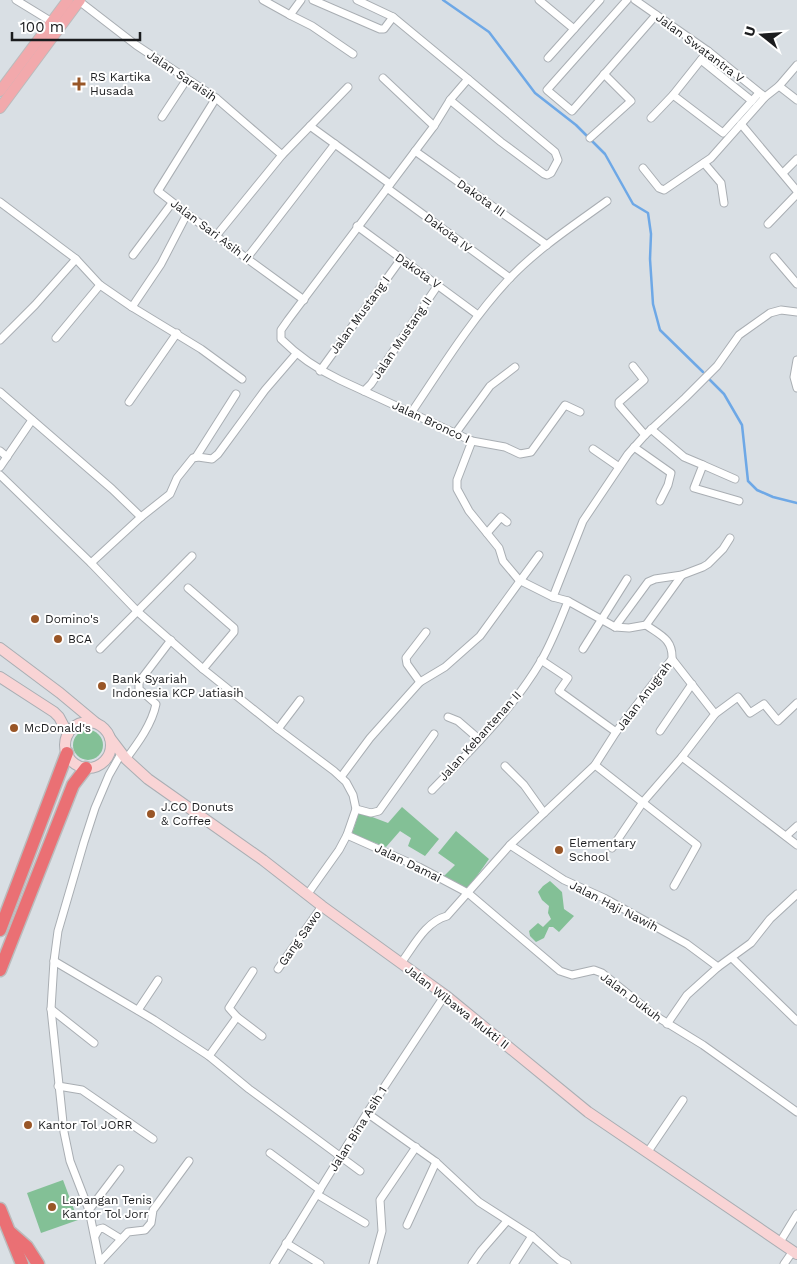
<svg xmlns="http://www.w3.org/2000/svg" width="797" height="1264" viewBox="0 0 797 1264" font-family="'Work Sans',sans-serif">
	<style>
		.green { fill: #83c096 }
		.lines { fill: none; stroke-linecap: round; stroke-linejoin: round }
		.stream { stroke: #6ea8e6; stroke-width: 2.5 }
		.minor-casing { stroke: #a9aeb3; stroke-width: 9 }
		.secondary-casing { stroke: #a9aeb3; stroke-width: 12 }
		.primary-casing { stroke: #bbbbbc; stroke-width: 12 }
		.motorway-casing { stroke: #bbbbbc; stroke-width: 15 }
		.minor { stroke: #fff; stroke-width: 7 }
		.secondary { stroke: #f9d4d5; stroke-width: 10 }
		.primary { stroke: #f2a9ac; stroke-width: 10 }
		.motorway { stroke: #ea7074; stroke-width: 12 }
		.poi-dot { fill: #995627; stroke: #fff; stroke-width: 2 }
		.labels { text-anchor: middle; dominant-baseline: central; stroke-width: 4; stroke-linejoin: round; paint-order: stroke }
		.street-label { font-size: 12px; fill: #1b1c1e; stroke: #fff }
		.poi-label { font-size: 12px; fill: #1b1c1e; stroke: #fff; text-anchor: start }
	</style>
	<rect width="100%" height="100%" fill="#d9dfe4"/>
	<g class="green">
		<circle cx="88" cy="745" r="15"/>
		<polygon points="402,807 439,839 425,856 408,846 411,838 400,831 386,847 352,834 359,812 388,823"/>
		<polygon points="456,831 489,859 467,890 443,877 455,865 438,853"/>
		<polygon points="550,881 562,892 564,909 574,916 559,932 553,927 549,927 544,938 536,942 530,936 529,931 538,923 543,927 551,919 548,913 549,906 542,900 538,892 543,886"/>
		<polygon points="63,1180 78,1220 41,1233 27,1193"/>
	</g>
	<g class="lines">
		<g class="stream">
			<polyline points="443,0 489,32 535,93 576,125 605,154 633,204 648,213 651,234 650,259 653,304 660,330 703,372"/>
			<polyline points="709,379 724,394 742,425 748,481 757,490 773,497 797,503"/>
		</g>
		<defs>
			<g id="minor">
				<polyline points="16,0 52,22"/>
				<polyline points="263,0 290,15 301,0"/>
				<polyline points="313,0 380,29 384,29 393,17"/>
				<path d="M 357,0 L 393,17 L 468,79 L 450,100 L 434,126 L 288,320 L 281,330 L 281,339 C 299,357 317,369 340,380 L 472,441 L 505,447 L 520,454 L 531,452 L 565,405 L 580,412"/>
				<polyline points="539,0 574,29"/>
				<polyline points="627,0 547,90 572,111 656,15"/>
				<polyline points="635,0 708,51 765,97"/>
				<polyline points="79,1 136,45 216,98 282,155"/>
				<polyline points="290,15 312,26 353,54"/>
				<polyline points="548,58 600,0"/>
				<polyline points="701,60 752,101"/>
				<polyline points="383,78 434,126"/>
				<polyline points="779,86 797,100"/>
				<polyline points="673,95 723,133 759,93"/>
				<polyline points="216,98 158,191 216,236 304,300"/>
				<polyline points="450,100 501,142 544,174 547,175 551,173 558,160 555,152 468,79"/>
				<polyline points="162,117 187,79"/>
				<polyline points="651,118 673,95 708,51"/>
				<polyline points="741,124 797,191"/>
				<polyline points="310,126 390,184"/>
				<polyline points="590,138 631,101 604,74"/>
				<polyline points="415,151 547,245"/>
				<polyline points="704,163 721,183 724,203"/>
				<polyline points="643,168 659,188 664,190 711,158 765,97 779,86 797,65"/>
				<polyline points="783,173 797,159"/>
				<polyline points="387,188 510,278"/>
				<polyline points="0,202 76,259 100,285 132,307 201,349 242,379"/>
				<polyline points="768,224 797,194"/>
				<polyline points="357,226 478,315"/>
				<polyline points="216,236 282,155 348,87"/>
				<polyline points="133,255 172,203"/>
				<polyline points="774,257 797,284"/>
				<polyline points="247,258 335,144"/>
				<polyline points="132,307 161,264 187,214"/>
				<polyline points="56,338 100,285"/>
				<polyline points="0,340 35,305 76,259"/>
				<polyline points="797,360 794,377 797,388"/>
				<polyline points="633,366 644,380 619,402 619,405 645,435"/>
				<polyline points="320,371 401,259"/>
				<polyline points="364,391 371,384 438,285"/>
				<polyline points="0,392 112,489 141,517"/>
				<polyline points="129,402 177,333"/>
				<path d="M 411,413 C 442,367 471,320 508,280 C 537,249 574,225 607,201"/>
				<polyline points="651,429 684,457 703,465 694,488 739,501"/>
				<polyline points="455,434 490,386 515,367"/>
				<polyline points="634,447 671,473 668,485 660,501"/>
				<polyline points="593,449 619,467"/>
				<polyline points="0,451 7,457"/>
				<polyline points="196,457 236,394"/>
				<polyline points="703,465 735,479"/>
				<polyline points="0,467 32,420"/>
				<polyline points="0,475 91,563 138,612 203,669 278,729 334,771 346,782 353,795 356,809 347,835 339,850 307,895"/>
				<polyline points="487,533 501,517 507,522"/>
				<polyline points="91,563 141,517 170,494 177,478 193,458 198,457 212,459 218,454 265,390 296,354"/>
				<polyline points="188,588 234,628 234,632 203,669"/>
				<polyline points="553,597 583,521 628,454 645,435 685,398 717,366 739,335 770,313 781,310 797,312"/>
				<polyline points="646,625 682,575 703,567 708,564 723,549 730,538"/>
				<polyline points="615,627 648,582 655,579 682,575"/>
				<polyline points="100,649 192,556"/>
				<polyline points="583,649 627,579"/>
				<polyline points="672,659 715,714 682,757 797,845"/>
				<polyline points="541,660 568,678 559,691 616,732"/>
				<polyline points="420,682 407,664 406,658 426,632"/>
				<polyline points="715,714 738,697 750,713 764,704 778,721 797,703"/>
				<polyline points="448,717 458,721 480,740"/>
				<polyline points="278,729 300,700"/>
				<polyline points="660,731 692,684"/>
				<path d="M 126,759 C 138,743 152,724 156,704 L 139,689 L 139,682 L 171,640"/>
				<polyline points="595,765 697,845 674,886"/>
				<polyline points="505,766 524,785 544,813"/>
				<polyline points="341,777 370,738 411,692 420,682 445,667 480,636 539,555"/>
				<path d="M 432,790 C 471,750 512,710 541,661 C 552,642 560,621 568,601"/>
				<polyline points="356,809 371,813 379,811 434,734"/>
				<polyline points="347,835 419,867 468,893 560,971 572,975 594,970 602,973 654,1015 703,1045 797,1112"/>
				<polyline points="786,836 797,826"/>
				<polyline points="510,845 564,880 604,898 687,944 718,967"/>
				<polyline points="612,848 643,802 682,757"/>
				<polyline points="732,958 797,1021"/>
				<polyline points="54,961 154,1020 209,1056 249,1089 360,1171"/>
				<path d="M 401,963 C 414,946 425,922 447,916 L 510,845 L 595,765 L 616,732 L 672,659 C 673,639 660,635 646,625 L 629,628 L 615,627 L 568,601 L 553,597 L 519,580 L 503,561 L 499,548 L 469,511 L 457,489 L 457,480 L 472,441"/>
				<polyline points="278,969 322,906"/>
				<polyline points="253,971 229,1008 237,1017 262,1036"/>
				<polyline points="51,1009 94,1043"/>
				<polyline points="138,1010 158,980"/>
				<polyline points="667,1024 687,995 718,967 751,943 770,919 797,894"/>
				<polyline points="209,1056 237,1017"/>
				<polyline points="58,1086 82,1090 153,1139"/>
				<polyline points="367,1113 436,1162 479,1202 532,1236 559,1260 567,1264"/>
				<polyline points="270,1153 320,1190"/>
				<polyline points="647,1153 683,1100"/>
				<polyline points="318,1195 365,1223"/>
				<polyline points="89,1210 120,1169"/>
				<polyline points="407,1225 436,1162"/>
				<polyline points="95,1236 99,1229 103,1228 121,1239"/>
				<polyline points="780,1242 797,1214"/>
				<polyline points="286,1243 320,1264"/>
				<polyline points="100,1262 128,1232 145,1230 151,1223 153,1210 189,1161"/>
				<polyline points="100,1264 89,1210 70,1161 64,1132 51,1009 54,961 58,931 84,842 95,808 109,775 121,754"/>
				<polyline points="274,1264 367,1113 445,995"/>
				<polyline points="373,1264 382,1231 380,1200 416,1147"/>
				<polyline points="472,1264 481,1251 507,1221"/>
				<polyline points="514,1264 532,1236"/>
				<polyline points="784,1264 793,1251"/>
			</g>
			<g id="secondary">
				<polyline points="0,648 60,693 96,723"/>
				<polyline points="0,677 54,712 59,717 68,734"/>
				<circle cx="88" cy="745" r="23"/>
				<polyline points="110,738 126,759 148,779 263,860 322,906 445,995 588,1112 797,1254"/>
			</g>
			<g id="primary">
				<polyline points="0,91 68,0"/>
				<polyline points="0,108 80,0"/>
			</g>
			<g id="motorway">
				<polyline points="0,930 67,753"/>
				<polyline points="0,970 73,785 86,768"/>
				<polyline points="0,1209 22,1264"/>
				<polyline points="11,1233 27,1247 38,1264"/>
			</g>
		</defs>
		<use href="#minor" class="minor-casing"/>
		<use href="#secondary" class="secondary-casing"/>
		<use href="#primary" class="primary-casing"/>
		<use href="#motorway" class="motorway-casing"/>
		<use href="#minor" class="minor"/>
		<use href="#secondary" class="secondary"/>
		<use href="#primary" class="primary"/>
		<use href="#motorway" class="motorway"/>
	</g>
	<g class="poi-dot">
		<path d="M76.5 76.5h5v5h5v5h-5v5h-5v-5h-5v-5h5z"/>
		<circle cx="35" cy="619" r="5"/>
		<circle cx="58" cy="639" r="5"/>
		<circle cx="102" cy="686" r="5"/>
		<circle cx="14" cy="728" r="5"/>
		<circle cx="151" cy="814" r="5"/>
		<circle cx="559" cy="850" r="5"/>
		<circle cx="28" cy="1125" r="5"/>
		<circle cx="52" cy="1207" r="5"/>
	</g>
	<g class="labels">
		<g class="street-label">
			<text transform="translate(700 48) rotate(37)">Jalan Swatantra V</text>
			<text transform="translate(182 76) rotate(34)">Jalan Saraisih</text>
			<text transform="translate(481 198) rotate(35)">Dakota III</text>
			<text transform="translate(211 231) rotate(37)">Jalan Sari Asih II</text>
			<text transform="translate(448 233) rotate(37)">Dakota IV</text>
			<text transform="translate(418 271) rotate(35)">Dakota V</text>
			<text transform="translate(360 315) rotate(-54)">Jalan Mustang I</text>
			<text transform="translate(402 338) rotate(-56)">Jalan Mustang II</text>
			<text transform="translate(431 422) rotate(25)">Jalan Bronco I</text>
			<text transform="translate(644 696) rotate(-53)">Jalan Anugrah</text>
			<text transform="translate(480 736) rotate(-48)">Jalan Kebantenan II</text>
			<text transform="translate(408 863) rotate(26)">Jalan Damai</text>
			<text transform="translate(614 906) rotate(27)">Jalan Haji Nawih</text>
			<text transform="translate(300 938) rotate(-55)">Gang Sawo</text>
			<text transform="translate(631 997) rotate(37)">Jalan Dukuh</text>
			<text transform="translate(457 1007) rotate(38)">Jalan Wibawa Mukti II</text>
			<text transform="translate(358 1129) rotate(-58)">Jalan Bina Asih 1</text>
		</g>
		<g class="poi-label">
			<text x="90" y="77">RS Kartika<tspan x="90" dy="14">Husada</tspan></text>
			<text x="45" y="619">Domino's</text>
			<text x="68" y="639">BCA</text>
			<text x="112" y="679">Bank Syariah<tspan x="112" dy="14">Indonesia KCP Jatiasih</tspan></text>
			<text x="24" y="728">McDonald's</text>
			<text x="161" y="807">J.CO Donuts<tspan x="161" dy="14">&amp; Coffee</tspan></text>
			<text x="569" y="843">Elementary<tspan x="569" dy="14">School</tspan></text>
			<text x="38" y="1125">Kantor Tol JORR</text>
			<text x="62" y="1200">Lapangan Tenis<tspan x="62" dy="14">Kantor Tol Jorr</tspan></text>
		</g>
	</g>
	<g transform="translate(762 35) rotate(287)" stroke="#ffffff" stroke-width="4" paint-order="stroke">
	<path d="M0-4L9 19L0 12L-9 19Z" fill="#1b1c1e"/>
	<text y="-8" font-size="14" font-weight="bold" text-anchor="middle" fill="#1b1c1e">U</text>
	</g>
	<path d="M12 32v8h128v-8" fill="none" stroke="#1b1c1e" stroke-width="2.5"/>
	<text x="20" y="32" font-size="15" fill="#1b1c1e" stroke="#ffffff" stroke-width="4" paint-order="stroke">100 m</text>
</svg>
